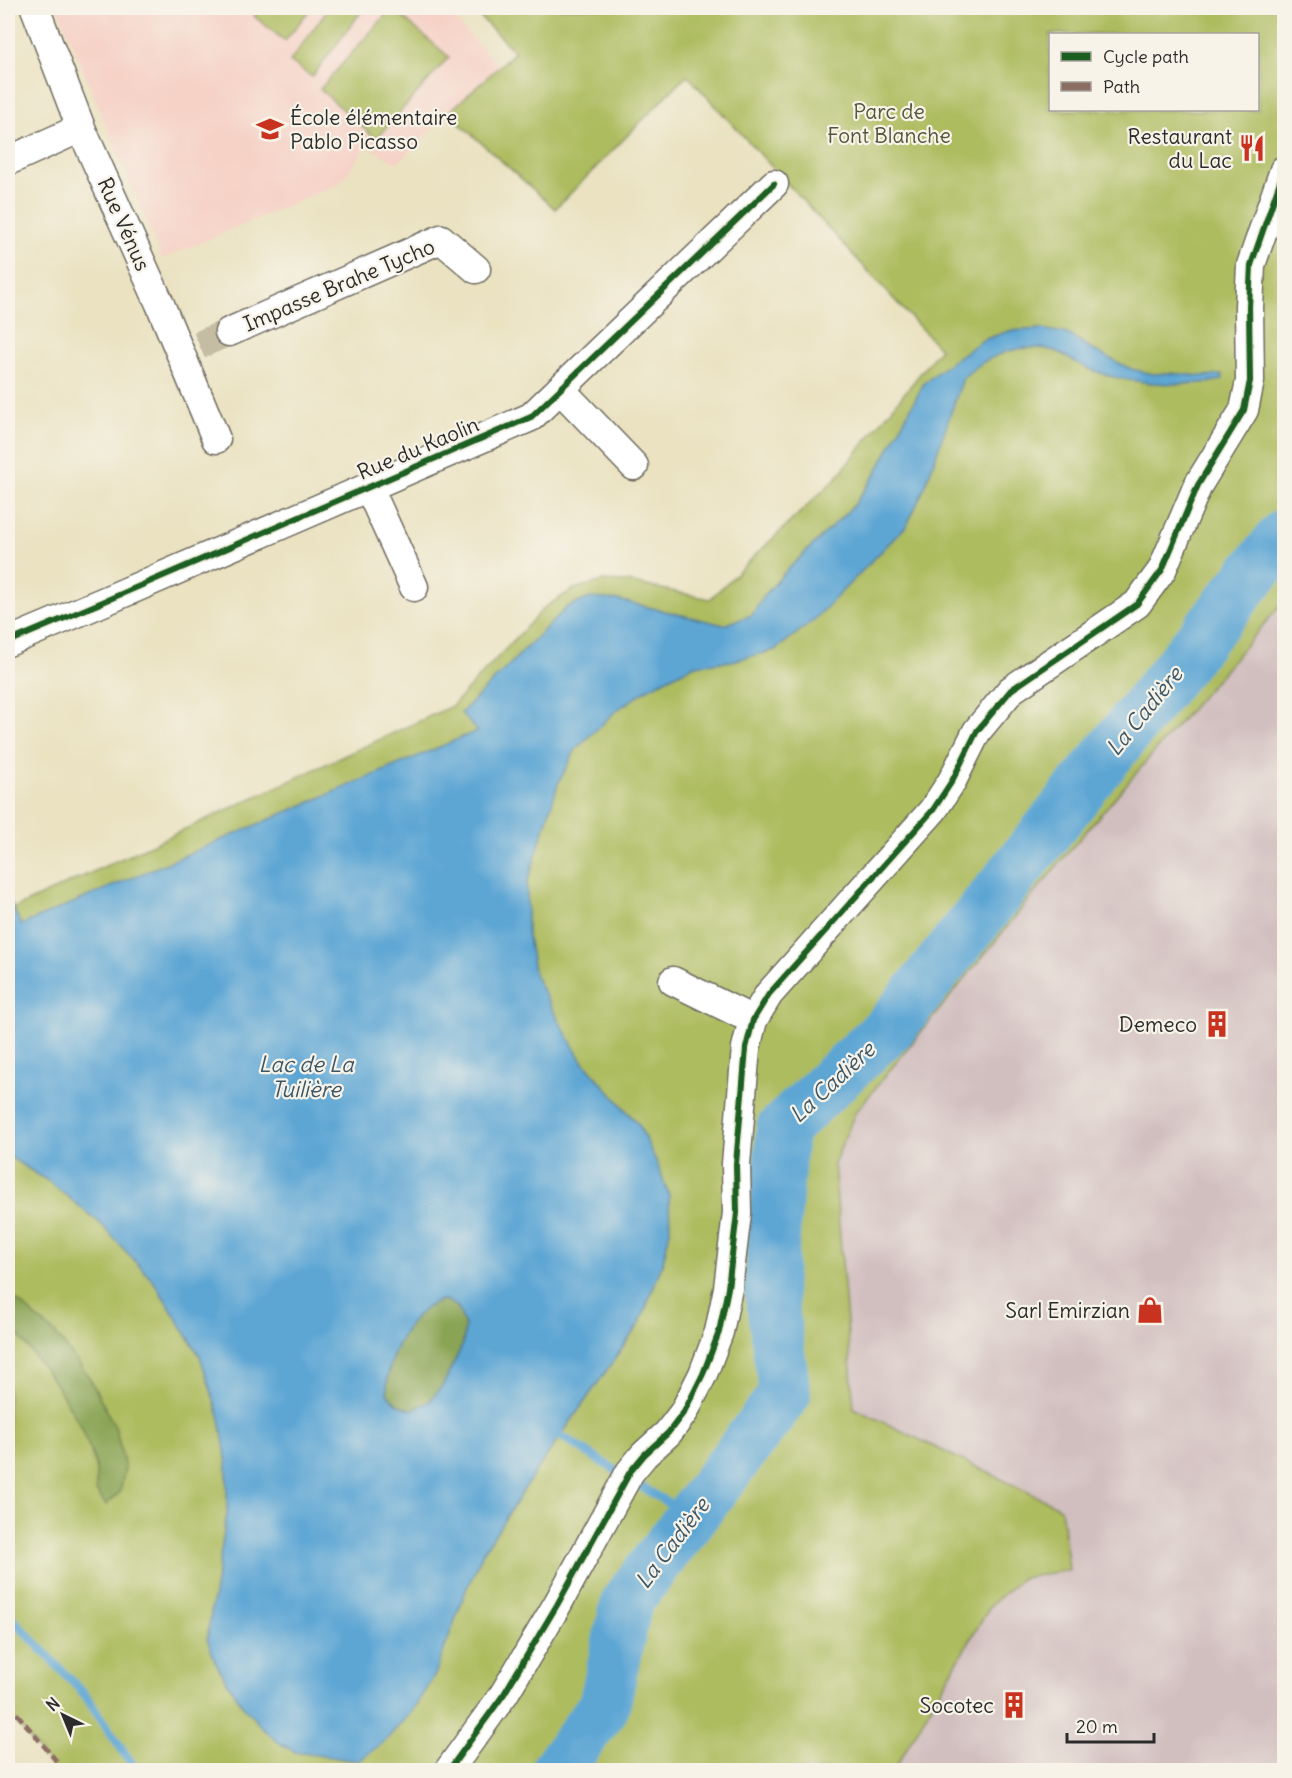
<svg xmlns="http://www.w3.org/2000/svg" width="1292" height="1778" viewBox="0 0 1292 1778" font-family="Delius,sans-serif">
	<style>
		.built { fill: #f6d1c6 }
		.industrial { fill: #d1bfbf }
		.green { fill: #adbc5e; stroke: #6c7444; stroke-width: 1.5; fill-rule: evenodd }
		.forest { fill: #8aa455; stroke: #5a6840; stroke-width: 1.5 }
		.water { fill: #5da6d4; stroke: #446880; stroke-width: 1.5; fill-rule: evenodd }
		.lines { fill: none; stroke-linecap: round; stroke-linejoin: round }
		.stream { stroke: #5da6d4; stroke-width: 9 }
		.river { stroke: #5da6d4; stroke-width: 52 }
		.minor-tunnel { stroke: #c4bda3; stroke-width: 28; stroke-dasharray: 28 14; stroke-linecap: butt }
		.minor-casing { stroke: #6e6b60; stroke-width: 31 }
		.minor { stroke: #fff; stroke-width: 28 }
		.quiet { stroke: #8d6e63; stroke-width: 4.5; stroke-dasharray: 9 4.5; stroke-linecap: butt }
		.cycleway-casing { stroke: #f7f3e8; stroke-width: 10 }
		.cycleway { stroke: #1b5e20; stroke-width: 6 }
		.labels { text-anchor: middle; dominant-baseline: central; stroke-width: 4.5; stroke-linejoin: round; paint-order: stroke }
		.park-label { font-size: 21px; fill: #52563a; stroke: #f7f3e8 }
		.poi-label { font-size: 21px; fill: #2b2b2b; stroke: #f7f3e8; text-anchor: end }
		.street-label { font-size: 21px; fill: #2b2b2b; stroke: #f7f3e8 }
		.water-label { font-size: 22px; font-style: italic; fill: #3c5666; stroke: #f7f3e8 }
	</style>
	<rect width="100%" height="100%" fill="#f7f3e8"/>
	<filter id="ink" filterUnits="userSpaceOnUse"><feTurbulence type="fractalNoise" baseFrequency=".0167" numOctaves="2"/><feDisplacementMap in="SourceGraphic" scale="12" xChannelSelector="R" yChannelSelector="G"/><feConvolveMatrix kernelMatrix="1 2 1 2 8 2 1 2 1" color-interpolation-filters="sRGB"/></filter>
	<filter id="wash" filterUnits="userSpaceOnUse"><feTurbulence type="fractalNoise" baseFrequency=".008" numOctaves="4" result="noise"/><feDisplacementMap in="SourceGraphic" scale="24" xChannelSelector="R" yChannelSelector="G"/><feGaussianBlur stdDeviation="1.35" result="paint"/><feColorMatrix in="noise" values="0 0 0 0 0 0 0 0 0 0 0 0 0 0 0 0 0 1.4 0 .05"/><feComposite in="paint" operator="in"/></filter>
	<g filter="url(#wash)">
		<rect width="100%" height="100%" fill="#eae2c1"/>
		<polygon class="built" points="57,8 444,8 499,66 397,163 367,146 339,184 162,259"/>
		<polygon class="industrial" points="1284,601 1284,1770 894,1770 990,1606 1022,1578 1069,1569 1061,1508 854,1408 834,1164 855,1113 1064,857"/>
		<g class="green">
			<polygon points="260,8 311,8 285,41 254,16"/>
			<polygon points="329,8 364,8 312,77 290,61"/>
			<polygon points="392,8 449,57 376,139 320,89"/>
			<path d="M 471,8 L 1284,8 L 1284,601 L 1064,857 L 855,1113 L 834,1164 L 854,1408 L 1061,1508 L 1069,1570 L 1022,1578 L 990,1606 L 894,1770 L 54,1770 L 8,1712 L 8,911 L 452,706 L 545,607 L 574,589 L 603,581 L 628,582 L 710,599 L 836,478 L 940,349 L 687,75 L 555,209 L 448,113 L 515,52 ZM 1050,34 L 1258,34 L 1258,110 L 1050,110 Z"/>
		</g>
		<g class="forest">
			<polygon points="8,1293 55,1333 89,1377 116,1429 125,1468 120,1492 106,1505 96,1491 96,1466 82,1428 55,1383 19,1336 8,1326"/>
			<path d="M 443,1299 L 458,1307 L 465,1326 L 463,1344 L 443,1385 L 429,1402 L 413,1410 L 397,1404 L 387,1393 C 386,1362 401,1327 426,1308 C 431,1304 438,1302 443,1299 Z"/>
		</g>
		<path class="water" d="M 1042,329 L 1068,334 L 1097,352 L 1131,369 L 1153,374 L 1170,373 L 1202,376 L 1222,375 L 1223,380 C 1188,386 1153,385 1118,378 C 1105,375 1091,370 1079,364 C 1071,360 1064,354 1055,351 C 1023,341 986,355 963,378 L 925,487 L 907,525 L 813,621 L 775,650 L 732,661 L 695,665 L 651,687 L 617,710 L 576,749 L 558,784 L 527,884 L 527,931 L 535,976 L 554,1012 L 580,1058 L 639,1125 L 656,1161 L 669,1195 L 670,1231 L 663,1262 L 640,1323 L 536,1471 L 484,1551 L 466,1590 L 435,1675 L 412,1711 L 386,1740 L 359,1761 L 295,1752 L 279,1743 L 264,1730 L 243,1706 L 229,1685 L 216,1663 L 207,1639 L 227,1513 L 227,1464 L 220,1419 L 200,1356 L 154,1282 L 100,1223 L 48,1181 L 8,1156 L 8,896 L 21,925 L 477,731 L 461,713 L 567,607 L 590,598 L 618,600 L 724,625 L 752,615 L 763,597 L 784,573 L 854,505 L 875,475 L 924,383 L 952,361 L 983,340 L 1009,331 ZM 443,1299 L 458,1307 L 465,1326 L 463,1344 L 443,1385 L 429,1402 L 412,1410 L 397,1404 L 387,1393 C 386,1362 401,1328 426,1308 C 431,1304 438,1302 443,1299 Z"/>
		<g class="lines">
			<g class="stream">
				<polyline points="552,1428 561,1436 618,1472"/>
				<polyline points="642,1487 691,1517"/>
				<polyline points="8,1614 85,1695 136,1770"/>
			</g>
			<polyline class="river" points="557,1770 604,1706 627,1601 785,1394 770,1289 782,1129 891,1026 1284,535"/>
		</g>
	</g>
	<g filter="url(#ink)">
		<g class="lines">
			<polyline class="minor-tunnel" points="199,345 229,332"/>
			<defs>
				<g id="minor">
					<polyline points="35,8 81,128 160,304 216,439"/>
					<polyline points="8,161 81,128"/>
					<polyline points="229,332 441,239 476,269"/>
					<polyline points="560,389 634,466"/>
					<polyline points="369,488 414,587"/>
					<polyline points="8,642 105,601 531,417 774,184"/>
					<polyline points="673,981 753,1020"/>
					<polyline points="449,1770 504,1694 557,1605 630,1472 644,1455 668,1433 684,1412 703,1374 719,1332 728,1288 737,1213 736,1164 746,1048 753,1020 769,994 933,810 952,781 977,731 1011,690 1137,604 1162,570 1198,485 1244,410 1250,381 1249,307 1251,265 1284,170"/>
				</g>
			</defs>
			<use href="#minor" class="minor-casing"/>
			<use href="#minor" class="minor"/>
			<polyline class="quiet" points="8,1703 64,1770"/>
			<defs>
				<g id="cycleway">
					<polyline points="8,642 105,601 531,417 774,184"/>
					<polyline points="449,1770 504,1694 557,1605 630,1472 644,1455 668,1433 684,1412 703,1374 719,1332 728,1288 737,1213 736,1164 746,1048 753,1020 769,994 933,810 952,781 977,731 1011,690 1137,604 1162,570 1198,485 1244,410 1250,381 1249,307 1251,265 1284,170"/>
				</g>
			</defs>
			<use href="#cycleway" class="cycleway-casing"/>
			<use href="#cycleway" class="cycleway"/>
		</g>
	</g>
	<defs>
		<symbol id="school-bare" viewBox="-9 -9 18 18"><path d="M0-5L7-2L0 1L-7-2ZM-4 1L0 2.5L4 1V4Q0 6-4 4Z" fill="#c8321e" stroke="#f7f3e8" stroke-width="2.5" paint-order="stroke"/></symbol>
		<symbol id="restaurant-bare" viewBox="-9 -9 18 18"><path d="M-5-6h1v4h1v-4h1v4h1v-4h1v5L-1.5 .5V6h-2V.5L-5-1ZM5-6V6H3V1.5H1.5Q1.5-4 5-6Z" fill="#c8321e" stroke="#f7f3e8" stroke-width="2.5" paint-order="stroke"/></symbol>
		<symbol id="building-bare" viewBox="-9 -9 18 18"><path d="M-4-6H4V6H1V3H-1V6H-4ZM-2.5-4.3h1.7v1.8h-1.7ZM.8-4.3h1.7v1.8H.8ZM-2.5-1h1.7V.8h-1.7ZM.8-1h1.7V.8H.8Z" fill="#c8321e" stroke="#f7f3e8" stroke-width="2.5" paint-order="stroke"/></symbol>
		<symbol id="shop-bare" viewBox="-9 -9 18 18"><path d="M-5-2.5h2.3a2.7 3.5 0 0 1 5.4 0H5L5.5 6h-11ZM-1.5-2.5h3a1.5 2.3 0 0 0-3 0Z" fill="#c8321e" stroke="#f7f3e8" stroke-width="2.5" paint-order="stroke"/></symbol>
	</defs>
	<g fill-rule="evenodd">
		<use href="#school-bare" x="251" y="110" width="38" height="38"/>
		<use href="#restaurant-bare" x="1233" y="129" width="38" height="38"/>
		<use href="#building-bare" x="1198" y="1005" width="38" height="38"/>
		<use href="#shop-bare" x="1131" y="1291" width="38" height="38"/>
		<use href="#building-bare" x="995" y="1686" width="38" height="38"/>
	</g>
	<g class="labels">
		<g class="park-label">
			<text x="889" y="111">Parc de<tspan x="889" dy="24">Font Blanche</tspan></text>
		</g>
		<g class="poi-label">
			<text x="290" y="117" text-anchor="start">École élémentaire<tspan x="290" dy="24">Pablo Picasso</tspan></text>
			<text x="1232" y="136">Restaurant<tspan x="1232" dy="24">du Lac</tspan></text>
			<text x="1197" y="1024">Demeco</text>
			<text x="1130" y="1310">Sarl Emirzian</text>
			<text x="994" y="1705">Socotec</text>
		</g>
		<g class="street-label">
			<text transform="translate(124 224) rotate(66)">Rue Vénus</text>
			<text transform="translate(339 285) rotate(-23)">Impasse Brahe Tycho</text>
			<text transform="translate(418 448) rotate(-23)">Rue du Kaolin</text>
		</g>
		<g class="water-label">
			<text transform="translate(1144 711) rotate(-51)">La Cadière</text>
			<text x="306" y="1064">Lac de La<tspan x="306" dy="25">Tuilière</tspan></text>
			<text transform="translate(832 1082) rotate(-43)">La Cadière</text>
			<text transform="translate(672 1543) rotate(-53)">La Cadière</text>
		</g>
	</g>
	<rect width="1292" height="1778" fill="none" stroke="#f7f3e8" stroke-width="30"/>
	<rect x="1049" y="33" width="210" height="78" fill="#f7f3e8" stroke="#a5a39c" stroke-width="1.5"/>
	<rect x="1061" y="52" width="30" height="9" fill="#1b5e20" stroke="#a5a39c" stroke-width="1.5"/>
	<text x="1103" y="63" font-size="18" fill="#2b2b2b">Cycle path</text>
	<rect x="1061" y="82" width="30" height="9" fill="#8d6e63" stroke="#a5a39c" stroke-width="1.5"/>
	<text x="1103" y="93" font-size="18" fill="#2b2b2b">Path</text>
	<g transform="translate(63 1715) rotate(317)" stroke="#f7f3e8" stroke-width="4.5" paint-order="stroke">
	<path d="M0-4.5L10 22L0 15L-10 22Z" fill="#2b2b2b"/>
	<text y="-9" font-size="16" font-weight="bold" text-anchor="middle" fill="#2b2b2b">N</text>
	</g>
	<path d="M1067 1733v9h87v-9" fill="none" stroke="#2b2b2b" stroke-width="3"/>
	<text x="1076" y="1733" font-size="18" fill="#2b2b2b" stroke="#f7f3e8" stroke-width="4.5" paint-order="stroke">20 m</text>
</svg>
